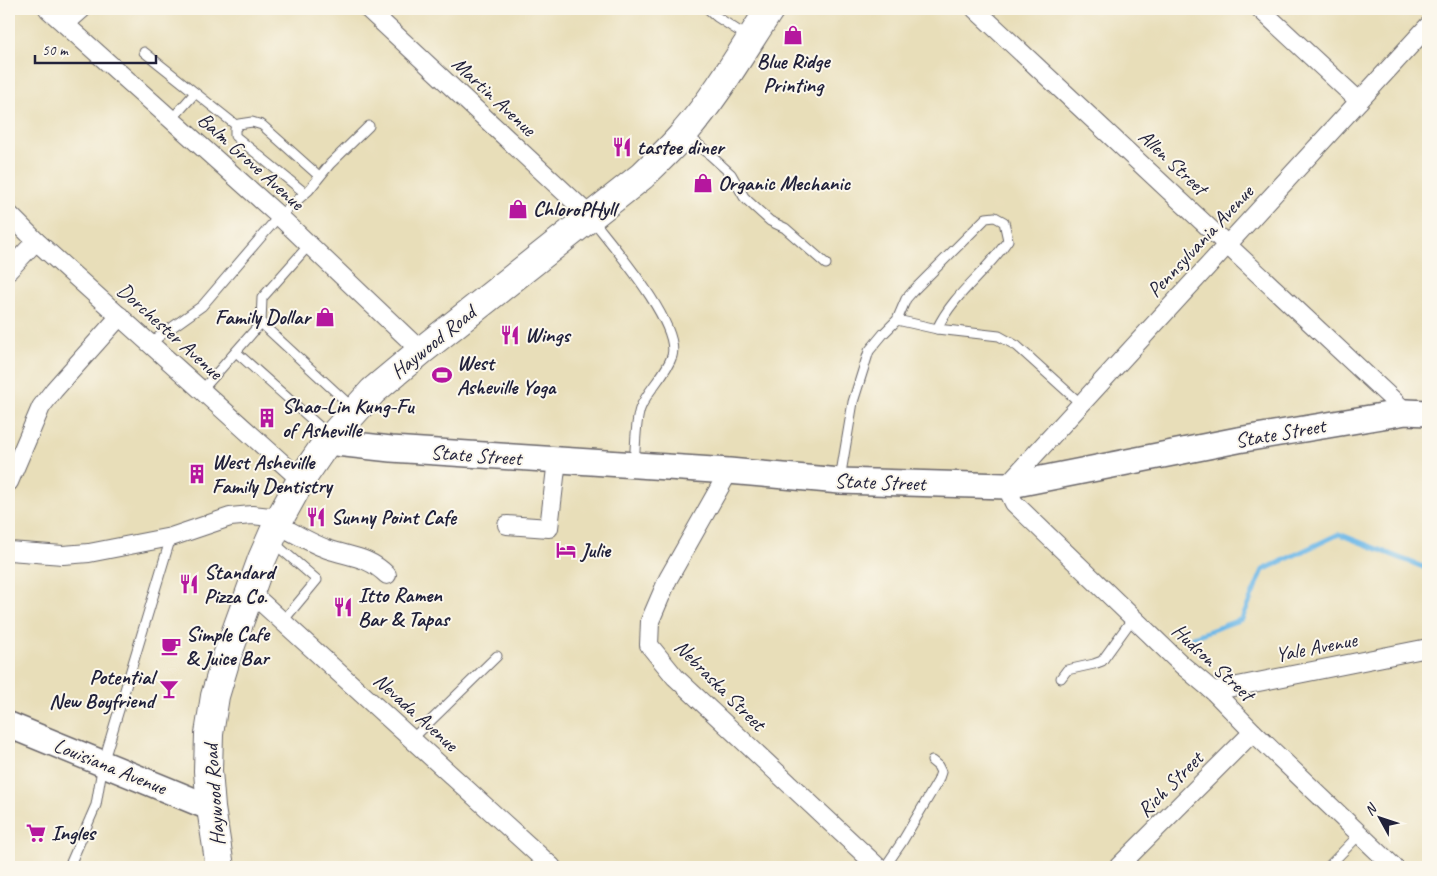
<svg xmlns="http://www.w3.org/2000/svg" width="1437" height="876" viewBox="0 0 1437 876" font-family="Caveat,sans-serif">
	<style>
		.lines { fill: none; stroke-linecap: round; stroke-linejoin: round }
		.stream { stroke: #6fb9e8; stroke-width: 5 }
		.lane-casing { stroke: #676467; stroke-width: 11 }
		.street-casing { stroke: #676467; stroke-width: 20 }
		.secondary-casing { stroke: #676467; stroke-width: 28 }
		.primary-casing { stroke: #676467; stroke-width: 30 }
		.lane { stroke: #fff; stroke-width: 9 }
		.street { stroke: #fff; stroke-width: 18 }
		.secondary { stroke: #fff; stroke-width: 25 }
		.primary { stroke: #fff; stroke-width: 28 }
		.labels { text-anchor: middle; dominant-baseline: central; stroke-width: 4; stroke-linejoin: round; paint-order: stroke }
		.poi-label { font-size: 21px; font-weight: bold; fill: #22223b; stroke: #fbf7ec; text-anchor: start }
		.street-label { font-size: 21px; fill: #22223b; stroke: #fbf7ec }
	</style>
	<rect width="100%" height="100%" fill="#fbf7ec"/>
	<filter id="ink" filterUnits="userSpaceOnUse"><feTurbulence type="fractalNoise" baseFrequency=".02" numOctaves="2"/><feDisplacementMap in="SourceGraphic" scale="10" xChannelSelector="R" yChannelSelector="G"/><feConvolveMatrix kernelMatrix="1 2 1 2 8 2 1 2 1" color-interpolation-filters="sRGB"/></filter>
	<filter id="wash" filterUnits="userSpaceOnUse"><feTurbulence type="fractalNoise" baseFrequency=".0096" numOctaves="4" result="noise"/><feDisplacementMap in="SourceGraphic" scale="20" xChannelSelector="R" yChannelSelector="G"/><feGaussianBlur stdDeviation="1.12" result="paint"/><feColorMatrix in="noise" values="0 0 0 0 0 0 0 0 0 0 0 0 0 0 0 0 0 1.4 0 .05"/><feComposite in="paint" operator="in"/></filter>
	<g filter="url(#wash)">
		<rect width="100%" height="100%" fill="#e8deb9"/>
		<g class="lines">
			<polyline class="stream" points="1190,638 1242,619 1263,570 1339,534 1428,569"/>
		</g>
	</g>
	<g filter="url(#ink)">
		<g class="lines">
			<defs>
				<g id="lane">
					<polyline points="708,9 717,17 748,37"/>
					<polyline points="144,52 237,126"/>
					<polyline points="172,119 195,93"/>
					<polyline points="687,134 731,174 744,197 748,201 770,221 785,228 826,264"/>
					<polyline points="305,193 235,136 235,129 239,124 252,122 262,125 319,176"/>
					<path d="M 592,219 C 612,245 681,324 672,356 C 666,375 647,390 640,409 C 635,424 636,446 634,462"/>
					<polyline points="261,323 353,408"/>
					<polyline points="937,329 999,336 1017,346 1081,404"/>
					<polyline points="150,343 202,306 279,216 309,190 330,164 369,126"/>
					<polyline points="236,352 329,435"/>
					<polyline points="202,390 261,323 262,298 309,245"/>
					<path d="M 840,479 L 853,402 L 869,351 L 884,333 L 897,320 L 906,299 L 913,291 L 986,218 L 995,217 L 1004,222 L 1008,240 C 987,272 953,294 937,329 L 897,320"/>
					<polyline points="273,542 317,580 283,621"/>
					<polyline points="1061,678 1067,670 1094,664 1102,661 1133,618"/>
					<polyline points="412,739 497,656"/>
					<polyline points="69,867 96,805 103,763 171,537"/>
					<polyline points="885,867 902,842 938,781 941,772 938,766 932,761"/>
					<polyline points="1328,867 1359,835"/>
				</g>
				<g id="street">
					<polyline points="48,9 279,216 421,351"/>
					<polyline points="368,9 590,216"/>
					<polyline points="975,9 1406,412"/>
					<polyline points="1260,9 1359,101"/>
					<polyline points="65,24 82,9"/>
					<polyline points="9,214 36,241 301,480"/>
					<polyline points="9,270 36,241"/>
					<polyline points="729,471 668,579 650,621 649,645 675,677 878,867"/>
					<polyline points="9,482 41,407 54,390 120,316"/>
					<path d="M 277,524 C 294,533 310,543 327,549 C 350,557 368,556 387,575"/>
					<polyline points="507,525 549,528 557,460"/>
					<polyline points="9,551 63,555 89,553 171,537 230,517 252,515 280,518"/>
					<polyline points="249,591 552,867"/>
					<polyline points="1213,691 1428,648"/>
					<polyline points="1118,867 1253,732"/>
					<polyline points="1394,867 1253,732 1213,691 1182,665 1014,503 1006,486 1428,26"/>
				</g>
				<g id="secondary">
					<polyline points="327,442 391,449 729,471 840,481 1006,486 1238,440 1406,412 1428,413"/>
					<polyline points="9,725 211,808"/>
				</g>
				<path id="primary" d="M 220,867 L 211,808 L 208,771 L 209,734 L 215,696 L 226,659 L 262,559 L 280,518 L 301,480 L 327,442 L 373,391 L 421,351 L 642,176 C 656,162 672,148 685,132 C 717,95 743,50 770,9"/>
			</defs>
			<use href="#lane" class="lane-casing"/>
			<use href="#street" class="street-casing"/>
			<use href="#secondary" class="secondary-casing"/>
			<use href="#primary" class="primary-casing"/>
			<use href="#lane" class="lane"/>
			<use href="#street" class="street"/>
			<use href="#secondary" class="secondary"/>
			<use href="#primary" class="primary"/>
		</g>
	</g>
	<defs>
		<symbol id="shop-bare" viewBox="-9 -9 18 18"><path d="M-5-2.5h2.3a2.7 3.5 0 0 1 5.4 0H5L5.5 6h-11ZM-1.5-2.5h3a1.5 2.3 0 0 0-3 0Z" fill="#b5179e" stroke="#fbf7ec" stroke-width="2.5" paint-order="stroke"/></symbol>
		<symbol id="restaurant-bare" viewBox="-9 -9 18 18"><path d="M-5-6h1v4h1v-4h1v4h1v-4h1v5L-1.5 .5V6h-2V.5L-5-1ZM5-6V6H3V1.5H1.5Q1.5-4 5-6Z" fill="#b5179e" stroke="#fbf7ec" stroke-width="2.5" paint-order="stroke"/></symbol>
		<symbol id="stadium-bare" viewBox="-9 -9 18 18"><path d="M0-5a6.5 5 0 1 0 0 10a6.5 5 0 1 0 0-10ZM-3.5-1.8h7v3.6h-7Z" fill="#b5179e" stroke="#fbf7ec" stroke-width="2.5" paint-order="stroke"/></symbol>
		<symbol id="building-bare" viewBox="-9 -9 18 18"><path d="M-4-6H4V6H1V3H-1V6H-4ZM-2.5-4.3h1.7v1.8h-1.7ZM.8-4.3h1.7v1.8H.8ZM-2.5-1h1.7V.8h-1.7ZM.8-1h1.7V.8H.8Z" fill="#b5179e" stroke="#fbf7ec" stroke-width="2.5" paint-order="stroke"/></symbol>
		<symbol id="hotel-bare" viewBox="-9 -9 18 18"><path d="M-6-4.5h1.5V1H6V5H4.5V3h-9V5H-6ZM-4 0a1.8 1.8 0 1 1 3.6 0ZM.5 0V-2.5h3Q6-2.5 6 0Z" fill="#b5179e" stroke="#fbf7ec" stroke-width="2.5" paint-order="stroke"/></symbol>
		<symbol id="cafe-bare" viewBox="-9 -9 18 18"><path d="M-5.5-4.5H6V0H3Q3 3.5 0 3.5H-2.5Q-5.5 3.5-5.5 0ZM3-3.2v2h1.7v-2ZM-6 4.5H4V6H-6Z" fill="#b5179e" stroke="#fbf7ec" stroke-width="2.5" paint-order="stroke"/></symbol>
		<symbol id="bar-bare" viewBox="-9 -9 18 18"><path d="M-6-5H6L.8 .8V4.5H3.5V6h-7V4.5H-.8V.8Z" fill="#b5179e" stroke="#fbf7ec" stroke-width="2.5" paint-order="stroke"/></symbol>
		<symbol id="supermarket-bare" viewBox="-9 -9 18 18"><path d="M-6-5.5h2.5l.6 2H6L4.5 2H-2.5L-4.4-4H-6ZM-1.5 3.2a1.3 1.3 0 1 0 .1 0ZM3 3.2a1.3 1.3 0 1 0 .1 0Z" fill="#b5179e" stroke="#fbf7ec" stroke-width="2.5" paint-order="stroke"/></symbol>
	</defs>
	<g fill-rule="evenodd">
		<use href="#shop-bare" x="779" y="21" width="28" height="28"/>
		<use href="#restaurant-bare" x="608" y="133" width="28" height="28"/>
		<use href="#shop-bare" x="689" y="169" width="28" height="28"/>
		<use href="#shop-bare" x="504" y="195" width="28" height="28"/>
		<use href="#shop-bare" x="311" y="303" width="28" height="28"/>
		<use href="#restaurant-bare" x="496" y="321" width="28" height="28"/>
		<use href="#stadium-bare" x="428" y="361" width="28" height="28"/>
		<use href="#building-bare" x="253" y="404" width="28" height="28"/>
		<use href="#building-bare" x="183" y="460" width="28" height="28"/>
		<use href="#restaurant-bare" x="302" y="503" width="28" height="28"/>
		<use href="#hotel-bare" x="552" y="536" width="28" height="28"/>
		<use href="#restaurant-bare" x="175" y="570" width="28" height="28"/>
		<use href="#restaurant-bare" x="329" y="593" width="28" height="28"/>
		<use href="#cafe-bare" x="157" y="632" width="28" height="28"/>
		<use href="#bar-bare" x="155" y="675" width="28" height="28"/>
		<use href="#supermarket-bare" x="22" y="819" width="28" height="28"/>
	</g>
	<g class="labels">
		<g class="poi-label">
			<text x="793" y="61" text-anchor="middle">Blue Ridge<tspan x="793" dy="24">Printing</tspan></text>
			<text x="637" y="147">tastee diner</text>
			<text x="718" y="183">Organic Mechanic</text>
			<text x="533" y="209">ChloroPHyll</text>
			<text x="310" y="317" text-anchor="end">Family Dollar</text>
			<text x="525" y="335">Wings</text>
			<text x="457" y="363">West<tspan x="457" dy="24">Asheville Yoga</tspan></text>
			<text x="282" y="406">Shao-Lin Kung-Fu<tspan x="282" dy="24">of Asheville</tspan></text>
			<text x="212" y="462">West Asheville<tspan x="212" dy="24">Family Dentistry</tspan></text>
			<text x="331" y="517">Sunny Point Cafe</text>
			<text x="581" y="550">Julie</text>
			<text x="204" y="572">Standard<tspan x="204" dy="24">Pizza Co.</tspan></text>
			<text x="358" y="595">Itto Ramen<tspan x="358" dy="24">Bar &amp; Tapas</tspan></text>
			<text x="186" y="634">Simple Cafe<tspan x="186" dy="24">&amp; Juice Bar</tspan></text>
			<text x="154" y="677" text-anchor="end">Potential<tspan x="154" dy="24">New Boyfriend</tspan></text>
			<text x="51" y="833">Ingles</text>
		</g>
		<g class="street-label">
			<text transform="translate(494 96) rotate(43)">Martin Avenue</text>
			<text transform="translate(251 161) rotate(42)">Balm Grove Avenue</text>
			<text transform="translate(1173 162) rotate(43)">Allen Street</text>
			<text transform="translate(1200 241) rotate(-47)">Pennsylvania Avenue</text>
			<text transform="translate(170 331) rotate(42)">Dorchester Avenue</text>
			<text transform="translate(433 342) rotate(-39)">Haywood Road</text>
			<text transform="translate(1280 433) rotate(-10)">State Street</text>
			<text transform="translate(476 455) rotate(4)">State Street</text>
			<text transform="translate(880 482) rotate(2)">State Street</text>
			<text transform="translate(1316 647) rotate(-11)">Yale Avenue</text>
			<text transform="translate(1213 662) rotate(43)">Hudson Street</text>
			<text transform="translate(720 685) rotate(45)">Nebraska Street</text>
			<text transform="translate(416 712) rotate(42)">Nevada Avenue</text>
			<text transform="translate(110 766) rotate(22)">Louisiana Avenue</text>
			<text transform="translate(1170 784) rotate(-45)">Rich Street</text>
			<text transform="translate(214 795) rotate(-94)">Haywood Road</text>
		</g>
	</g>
	<rect width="1437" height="876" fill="none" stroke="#fbf7ec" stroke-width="30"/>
	<g transform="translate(1380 818) rotate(310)" stroke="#fbf7ec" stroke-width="4" paint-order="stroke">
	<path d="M0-4L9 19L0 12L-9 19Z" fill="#22223b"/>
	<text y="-8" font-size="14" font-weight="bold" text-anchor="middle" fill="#22223b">N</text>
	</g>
	<path d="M35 55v8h121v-8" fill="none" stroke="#22223b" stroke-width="2.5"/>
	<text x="42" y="55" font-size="15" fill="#22223b" stroke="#fbf7ec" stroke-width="4" paint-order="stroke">50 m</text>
</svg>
